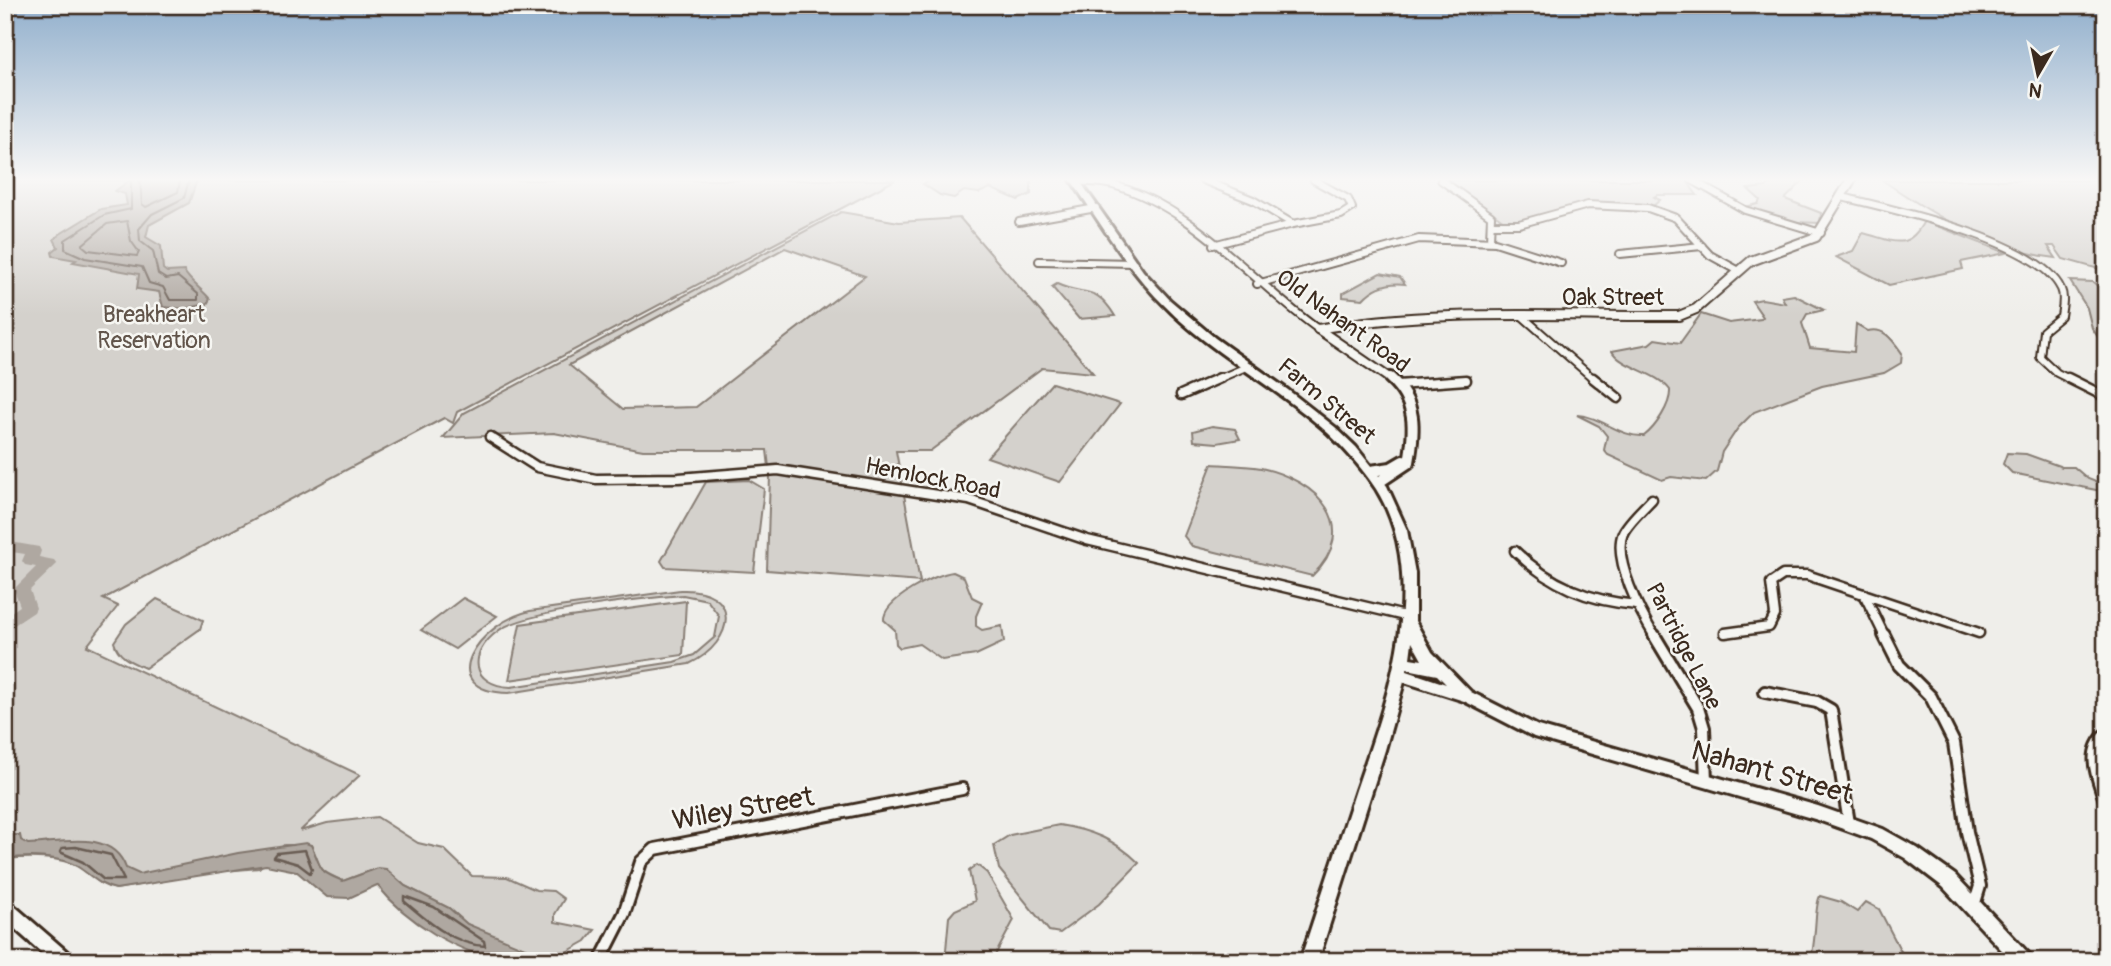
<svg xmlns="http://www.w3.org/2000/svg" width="2111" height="966" viewBox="0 0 2111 966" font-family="Pangolin,sans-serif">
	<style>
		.green { fill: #d4d1cc; stroke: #887e75; stroke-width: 2; fill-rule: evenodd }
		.water { fill: #afa8a1; stroke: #81766d; stroke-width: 2 }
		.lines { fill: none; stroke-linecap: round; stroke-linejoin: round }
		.shore-far1 { stroke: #695c52; stroke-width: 2 }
		.shore { stroke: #695c52; stroke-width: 2.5 }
		.river { fill: #afa8a1; fill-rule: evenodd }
		.minor-far2-casing { stroke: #3b2a1e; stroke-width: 10 }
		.minor-far1-casing { stroke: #3b2a1e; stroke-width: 13 }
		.minor-casing { stroke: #3b2a1e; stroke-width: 16 }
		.tertiary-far1-casing { stroke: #3b2a1e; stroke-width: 12 }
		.tertiary-casing { stroke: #3b2a1e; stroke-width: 16 }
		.secondary-casing { stroke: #3b2a1e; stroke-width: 6 }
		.primary-casing { stroke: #3b2a1e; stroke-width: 6 }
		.minor-far2 { stroke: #f6f6f2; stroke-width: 6 }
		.minor-far1 { stroke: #f6f6f2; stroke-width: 8 }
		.minor { stroke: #f6f6f2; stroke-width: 10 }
		.tertiary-far1 { stroke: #f6f6f2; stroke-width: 8 }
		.tertiary { stroke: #f6f6f2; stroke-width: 10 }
		.secondary { fill: #f6f6f2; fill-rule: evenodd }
		.primary { fill: #f6f6f2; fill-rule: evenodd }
		.labels { text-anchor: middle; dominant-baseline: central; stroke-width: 5; stroke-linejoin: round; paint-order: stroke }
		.street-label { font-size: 23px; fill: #3b2a1e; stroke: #f6f6f2 }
		.park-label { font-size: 23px; fill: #61544a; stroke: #f6f6f2 }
		.near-street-label { font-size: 28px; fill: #3b2a1e; stroke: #f6f6f2 }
	</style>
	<rect width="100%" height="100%" fill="#efeeea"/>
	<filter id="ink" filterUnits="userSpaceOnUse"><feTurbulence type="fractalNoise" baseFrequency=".0143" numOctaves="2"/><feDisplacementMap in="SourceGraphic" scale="14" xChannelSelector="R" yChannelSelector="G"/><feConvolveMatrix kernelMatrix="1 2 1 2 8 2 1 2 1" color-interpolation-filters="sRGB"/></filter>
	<g filter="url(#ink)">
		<g class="green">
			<path d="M 5,180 L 895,180 L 457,412 L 453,423 L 444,418 L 103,599 L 118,606 L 87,646 L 360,775 L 300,831 L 327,823 L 377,817 L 418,843 L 444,849 L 472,876 L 507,877 L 536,890 L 553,891 L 564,899 L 555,914 L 555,922 L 595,930 L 586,941 L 554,959 L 486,934 L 467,924 L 449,908 L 405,886 L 386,869 L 372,870 L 343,881 C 315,869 323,870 311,845 L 284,845 L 259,868 L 213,872 L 116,889 C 94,885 91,871 73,864 C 53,856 26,857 5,859 Z"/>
			<polygon points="928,180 1031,180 1031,194 1018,200 990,188 979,193 964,191 954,198 940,195 923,184"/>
			<polygon points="1448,180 1686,180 1697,195 1657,195 1654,197 1660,200 1653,206 1588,202 1514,222 1504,221"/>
			<polygon points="1773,180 1804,180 1785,199 1821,213 1820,223 1795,222 1745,207 1758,204 1760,200 1748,189 1766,187"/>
			<path d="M 1882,180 L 2106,180 L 2106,271 L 2063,259 L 2054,246 L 2048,246 L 2056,258 C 1993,251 1935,216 1882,180 Z"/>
			<path d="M 841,212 L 899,222 L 960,218 L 1093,373 L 1042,368 L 930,451 L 896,451 L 920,582 L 767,570 L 770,476 L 767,450 L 643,450 L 554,433 L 443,438 L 464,413 ZM 785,248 L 865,276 L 696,407 L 623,409 L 569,365 Z"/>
			<path d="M 1924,221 L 2006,253 L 1961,262 L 1963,269 L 1889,285 L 1836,257 L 1853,251 L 1863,233 C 1892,240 1907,253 1924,221 Z"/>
			<path d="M 1380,273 L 1400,277 L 1405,284 C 1389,282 1374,287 1363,299 L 1343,297 L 1343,293 Z"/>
			<polygon points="2070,281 2093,282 2106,293 2106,349 2092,328 2087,308"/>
			<path d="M 1057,284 C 1085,297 1095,283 1115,316 L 1079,319 L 1052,287 Z"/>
			<path d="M 1794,295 L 1824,310 L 1807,314 L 1802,323 L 1810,348 L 1854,352 L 1856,324 L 1868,331 C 1884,327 1892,339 1902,353 L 1901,363 L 1884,373 L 1822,386 L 1754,412 L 1738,428 L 1722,452 L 1717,471 L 1706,481 L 1671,477 L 1662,480 L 1608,455 L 1604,450 L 1607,436 L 1599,426 L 1577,415 C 1601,416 1621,438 1644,436 C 1656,427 1671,404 1670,390 C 1657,372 1620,367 1612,351 L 1649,344 L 1655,339 L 1680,343 L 1701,314 L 1729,323 L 1761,319 L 1763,317 L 1752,301 L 1762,299 L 1785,303 L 1782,297 Z"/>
			<polygon points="1052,383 1120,404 1060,482 987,457"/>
			<polygon points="1212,426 1235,429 1240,439 1217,443 1194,441 1193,431"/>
			<polygon points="2007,453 2026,454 2062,467 2074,467 2088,479 2106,486 2106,492 2012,473 2003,464"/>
			<path d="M 1212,464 C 1228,465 1245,465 1261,468 C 1317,480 1363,526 1312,576 L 1192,546 L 1184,536 Z"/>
			<polygon points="749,480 764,489 754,572 665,567 661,561 706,482"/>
			<path d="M 953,572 L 964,577 L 972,597 L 982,602 L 976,616 L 976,626 L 982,630 L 1002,626 L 1004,642 L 976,655 L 942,660 L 919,644 L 900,648 L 896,644 L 895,630 L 884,620 C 883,600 935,574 953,572 Z"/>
			<path d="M 680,590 C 742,587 737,642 689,664 L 509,693 C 432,691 478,623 530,611 ZM 683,595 L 707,600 L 719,616 L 715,637 L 694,655 L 674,662 L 511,687 C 470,685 468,653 498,631 C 524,611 645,598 683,595 Z"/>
			<polygon points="463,598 497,616 455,649 421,630"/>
			<path d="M 157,599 L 203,620 L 200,629 L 145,668 C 131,662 118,657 114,642 L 126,624 Z"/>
			<polygon points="686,601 683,655 509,680 520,624"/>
			<path d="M 1059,825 C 1091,830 1116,840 1139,863 L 1099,904 L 1060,933 L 1049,931 L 999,869 L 994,845 L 1010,835 Z"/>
			<polygon points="977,865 987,873 1014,920 992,961 945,961 949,917 955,910 975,901 969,871"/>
			<path d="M 1820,896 L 1841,902 L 1857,912 L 1866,902 L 1879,909 L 1906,961 L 1810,961 C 1817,942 1814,905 1820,896 Z"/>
		</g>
		<g class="water">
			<path d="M 130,180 L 197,180 L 189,203 L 149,225 L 146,237 L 161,246 L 163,269 L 167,272 L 184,271 C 190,282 202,289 210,299 L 207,304 L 184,309 L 163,307 L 159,292 L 137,289 L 139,274 L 73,262 L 76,260 L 53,256 L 52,252 L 58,247 L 54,239 L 60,234 L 101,209 L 127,205 L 125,194 L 115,191 Z"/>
			<path d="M 7,835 L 20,835 L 21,840 L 28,844 C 61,843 112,828 126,868 L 139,874 L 238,853 L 306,843 L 311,845 C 323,869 315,870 343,881 L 378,868 L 386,869 L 405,886 L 449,908 L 467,924 L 556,961 C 540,961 522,963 506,961 C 458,954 407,922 377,885 L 349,898 L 327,897 L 296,871 L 266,865 L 116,889 C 98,885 92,876 78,867 C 60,855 25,856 5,859 Z"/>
		</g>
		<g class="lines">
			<g class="shore-far1">
				<polyline points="131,180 131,209 104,215 65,240 65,249 85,258 142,267 149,283 163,287 170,300 198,300 198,294 178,277 166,279 158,274 153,251 140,241 139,229 152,214 184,198 189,180"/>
				<polyline points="140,180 142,204 146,207 178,192 180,180"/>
				<polygon points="127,221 131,241 139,252 137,256 88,250 82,245 107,224"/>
			</g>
			<g class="shore">
				<polygon points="76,847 111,855 124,880 104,880 83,862 60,852 62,848"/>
				<polygon points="305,850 312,869 310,873 298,864 274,857 277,853"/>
				<path d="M 404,896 L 434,907 L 484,941 L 485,946 C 454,945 426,920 404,901 Z"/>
			</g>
			<polygon class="river" points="5,541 39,547 41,551 39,557 54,560 57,564 30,590 36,608 34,612 5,631 5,616 20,606 14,589 36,567 25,565 22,561 25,554 5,551"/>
			<defs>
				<g id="minor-far2">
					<polyline points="1203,180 1253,200 1293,224 1213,245"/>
					<polyline points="1441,180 1491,216 1490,241"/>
					<polyline points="1692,180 1745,210 1821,233"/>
					<path d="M 1076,181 C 1088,182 1102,182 1113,185 C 1194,207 1252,282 1318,329"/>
					<path d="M 1842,197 C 1892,209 2039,241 2061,289 C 2065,297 2062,308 2061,316 L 2043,331 L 2040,357 L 2057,373 L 2071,380"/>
					<polyline points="1019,222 1096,208"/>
					<polyline points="1293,224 1341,215 1352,208 1348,199 1314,180"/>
					<polyline points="1493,224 1519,224 1588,205 1648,208 1676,218 1710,255 1739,271"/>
					<polyline points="1620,254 1702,246"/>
					<polyline points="1039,261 1134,263"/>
					<polyline points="1257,284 1419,239 1495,242 1561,263"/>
					<polyline points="1522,316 1595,380"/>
					<polyline points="1216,380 1246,367"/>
				</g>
				<g id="minor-far1">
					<polyline points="1593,378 1618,398"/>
					<polyline points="2068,378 2106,397"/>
					<polyline points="1398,385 1466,380"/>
					<polyline points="1181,395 1220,378"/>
					<polyline points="490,437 537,467 596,479 679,478 778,470 969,500 1087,540 1409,617"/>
					<path d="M 1652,499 C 1643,509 1629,521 1623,533 C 1612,559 1641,614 1655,637"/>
					<path d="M 1515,551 C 1550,585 1588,601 1637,605"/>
					<polyline points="1864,594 1885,637"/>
					<polyline points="1725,633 1769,627 1775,615 1771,583 1783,575 1807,575 1979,633"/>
				</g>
				<g id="minor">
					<polyline points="1654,635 1698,708 1704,728 1706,781"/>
					<polyline points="1884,635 1899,665 1931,697 1954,743 1967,832 1980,886 1974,906"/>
					<polyline points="1765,692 1817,702 1831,710 1849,823"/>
					<path d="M 2106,734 C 2084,754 2099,779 2106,804"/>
					<polyline points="600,961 624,914 641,862 655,849 962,789"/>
				</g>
				<g id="tertiary-far1">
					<path d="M 1318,329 C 1431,308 1563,317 1679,316 L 1696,309 L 1751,261 L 1816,237 L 1851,180"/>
					<polyline points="1318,329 1392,380"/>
				</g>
				<g id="tertiary">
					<polyline points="1371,471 1391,468 1403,461"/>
					<path d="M 1379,482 L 1409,462 C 1415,429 1417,402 1390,378"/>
				</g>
				<path id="secondary" d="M 1071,180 L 1079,180 L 1143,271 L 1170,300 L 1215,338 L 1288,390 L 1335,427 L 1356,447 L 1387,486 L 1407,530 L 1415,573 L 1415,621 L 1432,652 L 1471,692 L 1538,726 L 1818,806 L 1883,829 L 1917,848 L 1955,875 L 2030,955 L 2033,961 L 2012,961 L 1943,887 L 1905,858 L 1871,839 L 1818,820 L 1534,737 L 1464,701 L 1404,682 L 1385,750 L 1318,961 L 1300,961 C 1319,904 1337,847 1356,790 C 1387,700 1432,579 1376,489 C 1363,469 1346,450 1328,433 C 1276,386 1211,354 1162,303 C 1126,267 1100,222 1071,180 ZM 1412,642 L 1422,660 L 1410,658 ZM 1407,669 L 1437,675 L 1446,684 L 1407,671 Z"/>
				<polygon id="primary" points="5,901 11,903 71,955 74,961 51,961 5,920"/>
			</defs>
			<use href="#minor-far2" class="minor-far2-casing"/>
			<use href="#minor-far1" class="minor-far1-casing"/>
			<use href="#minor" class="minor-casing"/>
			<use href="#tertiary-far1" class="tertiary-far1-casing"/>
			<use href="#tertiary" class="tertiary-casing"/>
			<use href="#secondary" class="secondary-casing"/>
			<use href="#primary" class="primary-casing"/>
			<use href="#minor-far2" class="minor-far2"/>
			<use href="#minor-far1" class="minor-far1"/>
			<use href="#minor" class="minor"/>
			<use href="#tertiary-far1" class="tertiary-far1"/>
			<use href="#tertiary" class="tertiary"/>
			<use href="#secondary" class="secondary"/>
			<use href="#primary" class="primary"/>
		</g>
	</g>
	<linearGradient id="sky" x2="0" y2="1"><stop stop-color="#91afcc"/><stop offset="0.57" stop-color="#f8f7f6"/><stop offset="1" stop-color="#f8f7f6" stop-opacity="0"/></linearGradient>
	<rect width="2111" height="315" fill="url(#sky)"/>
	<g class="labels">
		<g class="street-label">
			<text x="1613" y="297">Oak Street</text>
			<text transform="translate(1343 321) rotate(36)">Old Nahant Road</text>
			<text transform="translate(1327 401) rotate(40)">Farm Street</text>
			<text transform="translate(933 478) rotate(11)">Hemlock Road</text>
			<text transform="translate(1684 646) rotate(63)">Partridge Lane</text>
		</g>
		<g class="park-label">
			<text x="154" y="314">Breakheart<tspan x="154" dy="26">Reservation</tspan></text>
		</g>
		<g class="near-street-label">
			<text transform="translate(1772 773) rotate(16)">Nahant Street</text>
			<text transform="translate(743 809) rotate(-10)">Wiley Street</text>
		</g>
	</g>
	<rect width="2111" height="966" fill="none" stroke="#f6f6f2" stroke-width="28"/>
	<rect x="14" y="14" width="2083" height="938" fill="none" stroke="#3b2a1e" stroke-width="2.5" filter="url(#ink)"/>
	<g transform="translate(2038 74) rotate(189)" stroke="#f6f6f2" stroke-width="5" paint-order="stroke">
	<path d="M0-5L12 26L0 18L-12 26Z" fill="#3b2a1e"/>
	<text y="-10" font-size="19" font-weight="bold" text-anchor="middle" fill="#3b2a1e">N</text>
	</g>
</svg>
